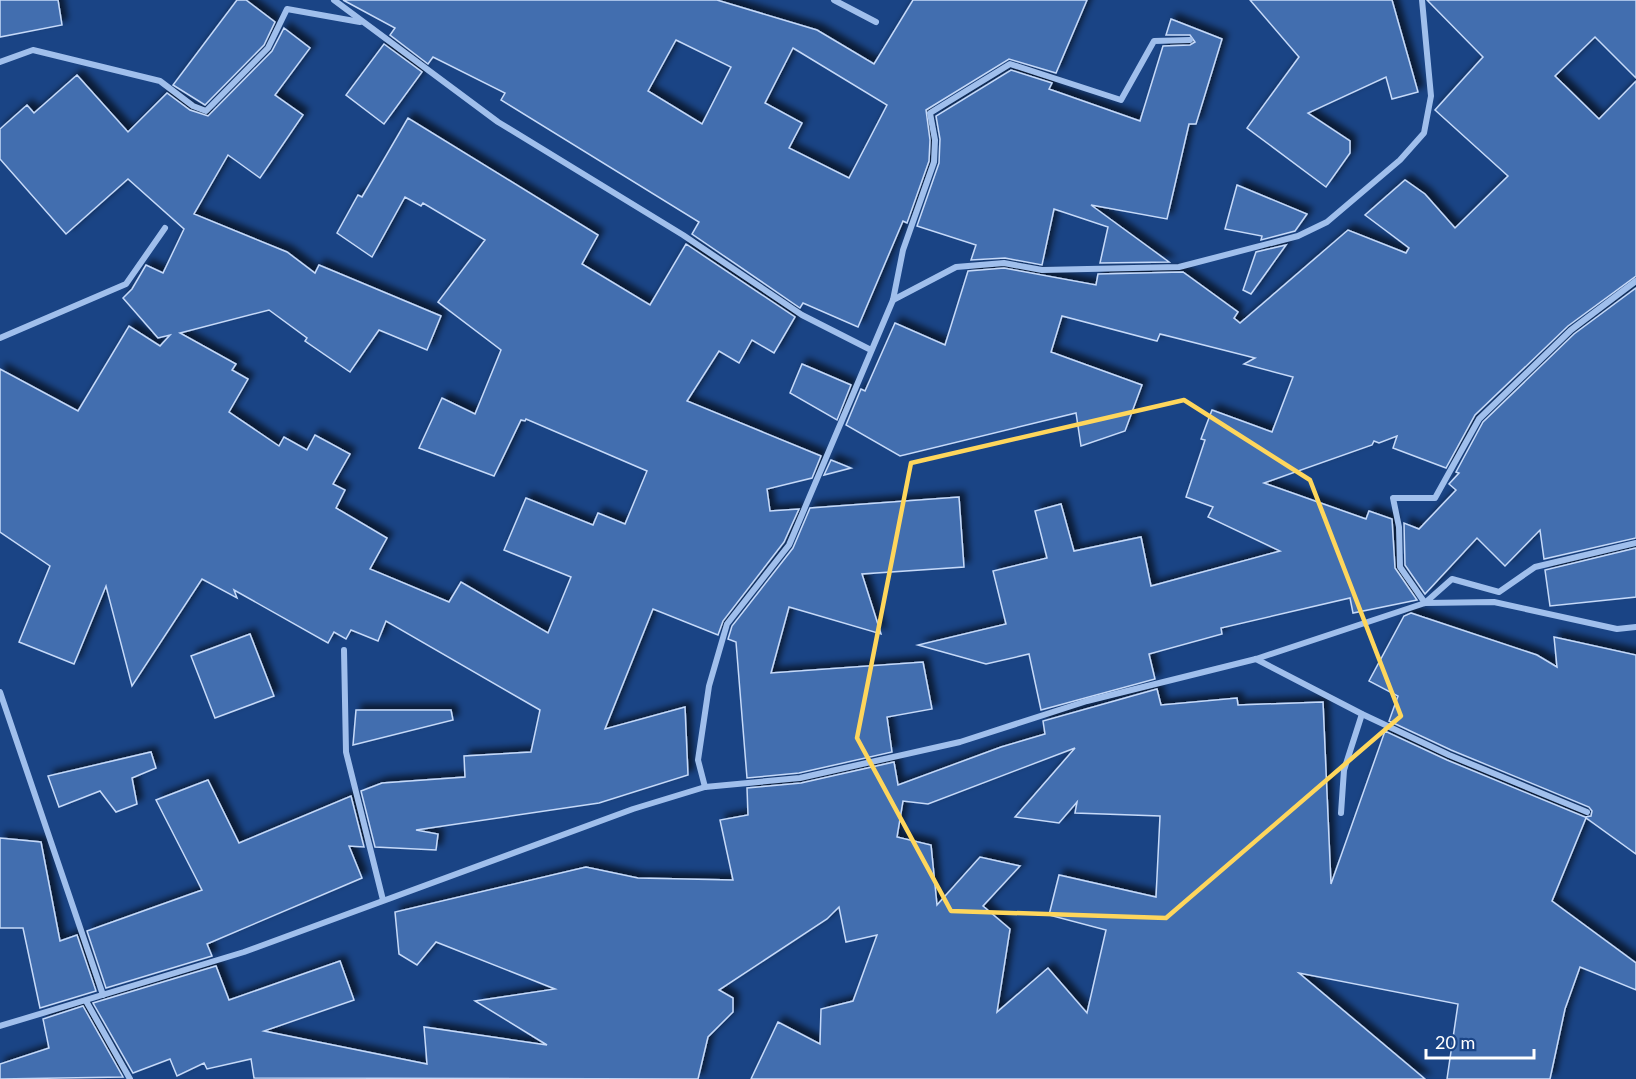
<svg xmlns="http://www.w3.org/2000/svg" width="1636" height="1079" viewBox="0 0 1636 1079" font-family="Lato,sans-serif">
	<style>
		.building { fill: #436eaf; stroke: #c6daf9; stroke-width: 1.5; fill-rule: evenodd; filter: url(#shadow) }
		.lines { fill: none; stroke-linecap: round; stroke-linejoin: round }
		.street { stroke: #a0bfec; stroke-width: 6 }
		.marked { fill: none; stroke: #fed65c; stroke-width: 4.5; stroke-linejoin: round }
	</style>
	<defs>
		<filter id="shadow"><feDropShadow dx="5.5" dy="-5.5" stdDeviation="3" flood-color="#0009"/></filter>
	</defs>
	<rect width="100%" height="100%" fill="#1a4485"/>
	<g class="building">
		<polygon points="0,0 58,0 62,25 0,37"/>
		<polygon points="237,0 246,0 275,22 264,45 205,105 173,85"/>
		<path d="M 343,0 L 717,0 L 817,30 L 874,64 L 913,0 L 1087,0 L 1056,73 L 1009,59 L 926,110 L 930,140 L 929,161 L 907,223 L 903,221 L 858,327 L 803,303 L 800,308 L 692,234 L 699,222 L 501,100 L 505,93 L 433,57 L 428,64 L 390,35 L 395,28 ZM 676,40 L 731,67 L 702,124 L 648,91 ZM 793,48 L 887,105 L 849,178 L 789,148 L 802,123 L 765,103 Z"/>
		<polygon points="1250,0 1392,0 1418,92 1392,99 1386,77 1308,113 1350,141 1350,153 1326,187 1247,128 1299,57"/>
		<polygon points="1427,0 1636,0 1636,78 1595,37 1555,76 1599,119 1636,81 1636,276 1568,326 1475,415 1446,468 1393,448 1397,436 1379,443 1374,441 1372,445 1264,483 1366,519 1369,511 1392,519 1395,568 1417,600 1353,613 1350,598 1221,628 1222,634 1149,654 1155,679 1041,710 1029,654 986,664 918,645 1006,624 993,571 1047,558 1035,511 1061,504 1074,551 1141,537 1151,586 1280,551 1208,517 1213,507 1186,497 1205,440 1201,439 1212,410 1272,432 1293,377 1244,364 1255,358 1160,334 1157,341 1062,316 1051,352 1142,385 1125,431 1081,446 1076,413 900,456 846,425 861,389 865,391 895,323 945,345 968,271 1004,268 1096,285 1098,274 1183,272 1238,312 1234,318 1240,323 1348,230 1406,253 1409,248 1365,215 1405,180 1425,194 1455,228 1508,176 1435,110 1483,57"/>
		<polygon points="1171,19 1222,39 1196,124 1189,124 1167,219 1091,205 1169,262 1100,263 1108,227 1054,209 1042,265 1005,258 971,260 976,245 917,226 939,163 940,139 936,116 1011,70 1052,83 1049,89 1140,121 1163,46 1190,45 1195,42 1190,35 1166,35"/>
		<polygon points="284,28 310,48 275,95 303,115 260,178 228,155 194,214 287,252 315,273 319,265 441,316 427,350 379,330 350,372 305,341 307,338 269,310 180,333 236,364 232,370 248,379 229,412 279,446 284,437 307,450 315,435 350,454 333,484 345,490 336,508 387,538 370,569 449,602 461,582 548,633 571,577 504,550 526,498 593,525 598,513 625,524 647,471 526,419 525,421 521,420 494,476 419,448 442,398 475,414 501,350 438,302 485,240 423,203 421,206 405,197 372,257 337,233 358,195 362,197 408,118 598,235 582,264 650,305 686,244 795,317 774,353 752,340 739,363 719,351 687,401 821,456 812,478 767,489 770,511 799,509 784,542 723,621 718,635 653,609 605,729 685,707 688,775 599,803 416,830 438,834 436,850 375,847 361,791 382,783 465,777 464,756 531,752 540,710 386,621 378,641 351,630 346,639 334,632 328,643 234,590 237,598 202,579 132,686 106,586 74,664 19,642 50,566 0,532 0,369 78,411 129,326 160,346 170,335 158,338 123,298 132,289 146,265 163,273 184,229 128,179 66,234 0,159 0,129 27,105 34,113 77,75 128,132 167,93 190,110 208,116 272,51"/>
		<polygon points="384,44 422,72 384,124 346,95"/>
		<polygon points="1237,185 1307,214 1295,231 1261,240 1262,236 1225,229"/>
		<polygon points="1286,245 1251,294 1243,290 1256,252"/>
		<polygon points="1636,288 1636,538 1544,559 1540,530 1505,566 1477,538 1425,594 1405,565 1404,523 1419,529 1456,490 1449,484 1459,473 1456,472 1483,422 1574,334"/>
		<polygon points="802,364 851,385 837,420 790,393"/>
		<polygon points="831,460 851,468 824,475"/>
		<polygon points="959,497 964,567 862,574 881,634 789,607 771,673 923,662 932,709 887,717 892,752 799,773 747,778 736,642 728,639 732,626 793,548 810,508"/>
		<polygon points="1636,548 1636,597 1550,606 1545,570"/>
		<path d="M 1411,613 L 1537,655 L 1557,667 L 1554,637 L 1636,655 L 1636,854 L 1586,818 L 1552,901 L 1636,963 L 1636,990 L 1580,967 L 1565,1009 L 1550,1079 L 1447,1079 L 1458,1004 L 1299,973 L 1425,1079 L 751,1079 L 778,1022 L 820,1044 L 821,1009 L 853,1001 L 877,935 L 846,942 L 839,907 L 827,919 L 719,990 L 733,998 L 733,1012 L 708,1037 L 698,1079 L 254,1078 L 251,1059 L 207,1069 L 204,1063 L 177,1076 L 170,1059 L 133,1073 L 93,1003 L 216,966 L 229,1000 L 340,961 L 354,1000 L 264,1031 L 427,1064 L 424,1027 L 547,1045 L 475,1001 L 555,989 L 436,942 L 417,965 L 399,954 L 395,912 L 586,867 L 638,878 L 733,880 L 720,820 L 748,815 L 747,788 L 801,783 L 894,762 L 898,785 L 1001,747 L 1045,734 L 1043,721 L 1157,689 L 1161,705 L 1237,698 L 1238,705 L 1323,702 L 1331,884 L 1385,731 L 1447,760 L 1585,817 L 1591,816 L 1592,811 L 1589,807 L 1451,750 L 1389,721 L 1398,696 L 1369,681 L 1404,616 ZM 1075,748 L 1015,817 L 1059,823 L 1077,802 L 1075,813 L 1160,816 L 1156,897 L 1059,875 L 1049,915 L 1106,930 L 1087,1013 L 1048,968 L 997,1012 L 1010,929 L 983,906 L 1020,866 L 980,857 L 937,905 L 931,845 L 897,837 L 903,801 L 928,804 Z"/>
		<polygon points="250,634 274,696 215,718 191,656"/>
		<polygon points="356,710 451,710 453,720 353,745"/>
		<polygon points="151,752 156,768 132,778 137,804 116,812 100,791 59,807 48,776"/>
		<polygon points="208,780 239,843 351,796 364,847 349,846 362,878 207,944 212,956 106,988 87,931 202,890 156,800"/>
		<polygon points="0,838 41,842 60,941 77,935 96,991 40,1008 23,928 0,928"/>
		<polygon points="83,1006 123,1077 0,1079 0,1064 49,1048 43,1019"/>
	</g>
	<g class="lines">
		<g class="street">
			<polyline points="334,0 498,122 683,235 802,315 871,350"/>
			<polyline points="834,0 876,22"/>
			<polyline points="0,62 33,50 160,81 193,106 206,111 268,48 287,9 360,22"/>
			<polyline points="893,300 956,267 1004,263 1042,270 1179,267 1298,236 1327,222 1400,160 1424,133 1431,96 1422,0"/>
			<polyline points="0,338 126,284 165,228"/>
			<polyline points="1426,602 1452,579 1499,592 1535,567 1636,543"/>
			<polyline points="1425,603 1400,567 1399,527 1393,498 1435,498 1479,419 1571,330 1636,281"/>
			<polyline points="344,650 346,752 383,900"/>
			<polyline points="1256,659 1362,714 1449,755 1587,812"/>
			<polyline points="0,692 103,995"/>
			<polyline points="705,787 698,760 709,686 727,624 789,545 893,300 903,250 934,162 935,140 930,113 1010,64 1121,100 1154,41 1190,40"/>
			<polyline points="1341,813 1344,770 1362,714"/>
			<polyline points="86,1001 130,1079"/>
			<polyline points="0,1026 244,952 633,809 705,787 800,778 960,742 1087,701 1256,659 1425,603 1494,602 1617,629 1636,627"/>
		</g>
	</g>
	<path class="marked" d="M 1184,400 L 1310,480 L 1401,716 L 1166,918 L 951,911 L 857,738 L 911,463 Z"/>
	<path d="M1426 1049v9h108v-9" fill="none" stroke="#ffffff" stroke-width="3"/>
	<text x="1435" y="1049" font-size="18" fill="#ffffff" stroke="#1a4485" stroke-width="4.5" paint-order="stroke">20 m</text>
</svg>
